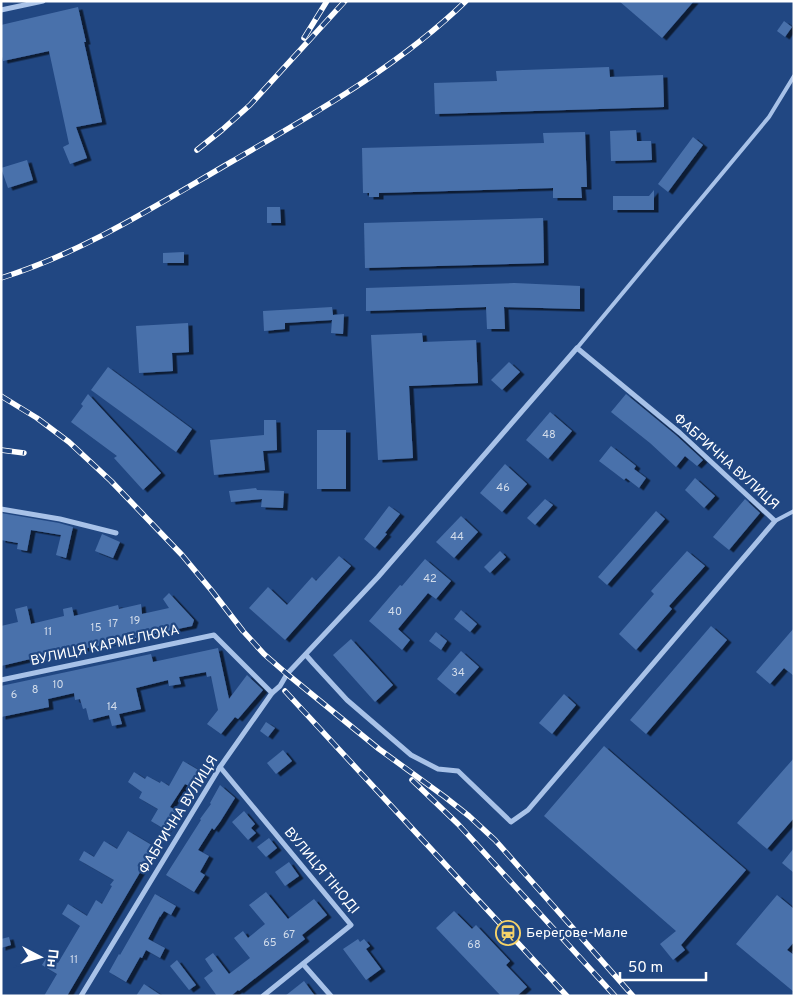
<svg xmlns="http://www.w3.org/2000/svg" width="795" height="997" viewBox="0 0 795 997" font-family="Overpass,sans-serif">
	<style>
		.building { fill: #4a71ab; filter: url(#shadow) }
		.lines { fill: none; stroke-linecap: round; stroke-linejoin: round }
		.lane { stroke: #a8c2e8; stroke-width: 4 }
		.street { stroke: #a8c2e8; stroke-width: 5 }
		.rail-casing { stroke: #fff; stroke-width: 5.5 }
		.rail { stroke: #214782; stroke-width: 4; stroke-dasharray: 11; stroke-linecap: butt }
		.labels { text-anchor: middle; dominant-baseline: central; stroke-width: 4.5; stroke-linejoin: round; paint-order: stroke }
		.number-label { font-size: 11px; fill: #d2dcea }
		.street-label { font-size: 14px; fill: #fff; stroke: #214782 }
		.poi-label { font-size: 14px; fill: #fff; stroke: #214782; text-anchor: start }
	</style>
	<defs>
		<filter id="shadow"><feDropShadow dx="4.5" dy="2.5" stdDeviation="0" flood-color="#0009"/></filter>
	</defs>
	<rect width="100%" height="100%" fill="#214782"/>
	<g class="building">
		<polygon points="619,1 694,1 662,38"/>
		<polygon points="78,7 86,42 84,42 102,122 76,127 87,158 70,164 63,147 69,144 49,51 3,61 1,52 1,25"/>
		<polygon points="784,21 792,27 785,37 777,31"/>
		<polygon points="609,67 610,77 663,75 664,107 435,114 434,83 497,81 496,71"/>
		<polygon points="636,130 637,141 651,141 652,160 611,161 610,131"/>
		<polygon points="585,132 587,187 581,187 582,198 553,198 553,188 379,193 379,197 369,197 369,193 363,193 362,148 544,143 543,133"/>
		<polygon points="693,137 703,145 668,192 658,184"/>
		<polygon points="27,160 33,180 8,188 1,168"/>
		<polygon points="654,190 654,210 613,210 613,196 649,196"/>
		<polygon points="267,207 280,207 281,223 267,223"/>
		<polygon points="543,218 544,263 365,268 364,223"/>
		<polygon points="184,252 184,263 163,263 163,253"/>
		<polygon points="514,283 580,286 580,309 504,307 505,329 487,329 486,307 366,311 366,288"/>
		<polygon points="332,307 333,315 344,314 343,334 331,333 332,320 285,323 285,329 264,331 263,311"/>
		<polygon points="188,323 189,352 172,353 173,371 139,373 136,326"/>
		<polygon points="422,333 423,342 476,340 478,383 409,386 413,458 378,460 371,335"/>
		<polygon points="509,362 520,372 502,390 491,380"/>
		<polygon points="108,367 192,429 176,452 91,390"/>
		<polygon points="88,394 161,473 143,490 114,458 117,456 71,422 83,406 81,404"/>
		<polygon points="626,394 677,436 703,460 697,466 685,456 676,467 650,443 611,412"/>
		<polygon points="550,412 572,431 548,459 526,440"/>
		<polygon points="264,420 276,420 277,450 263,451 265,470 214,475 210,440 264,435"/>
		<rect x="317" y="430" width="29" height="59"/>
		<polygon points="611,446 636,466 634,469 646,478 639,488 626,478 624,480 599,461"/>
		<polygon points="505,464 527,484 502,512 480,493"/>
		<polygon points="695,478 715,496 704,508 685,490"/>
		<polygon points="256,488 257,490 284,491 283,508 261,507 262,499 231,502 229,491"/>
		<polygon points="545,499 553,505 535,525 527,518"/>
		<polygon points="745,499 760,513 729,550 713,537"/>
		<polygon points="389,506 400,514 385,533 387,534 375,548 364,539"/>
		<polygon points="656,511 665,519 607,585 598,577"/>
		<polygon points="1,513 59,523 73,527 66,558 56,555 61,535 31,530 27,551 17,549 18,543 1,540"/>
		<polygon points="461,516 478,532 454,558 436,542"/>
		<polygon points="102,534 120,542 113,558 95,551"/>
		<polygon points="500,551 506,557 490,573 484,567"/>
		<polygon points="687,551 705,566 669,606 672,609 636,650 619,634 654,594 651,591"/>
		<polygon points="339,556 351,566 285,640 249,608 268,587 287,605 312,577 316,581"/>
		<polygon points="425,559 451,581 436,599 428,593 398,629 410,640 402,650 369,621 400,585 402,586"/>
		<polygon points="169,593 194,620 192,626 64,653 44,657 43,656 1,666 1,626 18,622 15,609 27,606 31,624 64,616 63,609 72,607 74,616 118,605 119,609 141,604 142,614 169,608 163,599"/>
		<polygon points="461,610 477,624 470,632 454,619"/>
		<polygon points="711,626 727,640 646,734 630,720"/>
		<polygon points="794,628 794,676 784,668 770,684 756,672"/>
		<polygon points="436,632 447,641 441,650 429,641"/>
		<polygon points="351,639 393,685 375,702 333,655"/>
		<polygon points="218,648 229,699 247,675 263,690 238,719 235,717 221,734 207,724 218,710 211,676 207,677 206,672 179,677 181,684 169,686 168,680 136,688 141,709 119,714 122,724 112,726 109,715 89,720 86,708 83,709 80,699 75,700 74,693 48,699 49,707 1,717 1,686 151,654 153,662"/>
		<polygon points="461,651 479,667 455,694 437,679"/>
		<polygon points="564,694 576,705 552,734 539,723"/>
		<polygon points="266,722 275,728 268,737 260,731"/>
		<polygon points="604,746 746,870 681,945 685,950 673,960 660,944 676,931 544,816"/>
		<polygon points="283,750 292,761 276,774 267,763"/>
		<polygon points="794,758 794,818 767,849 737,823"/>
		<polygon points="183,761 200,771 191,787 185,784 170,807 177,811 166,830 151,821 158,809 139,798 142,792 128,782 134,772 145,779 147,776 160,783 161,781 169,786"/>
		<polygon points="220,785 235,798 220,822 214,830 212,828 198,850 209,856 200,872 205,875 194,892 166,875 201,820 200,819 211,804 210,803"/>
		<polygon points="244,811 255,824 251,828 256,833 248,840 232,822"/>
		<polygon points="128,831 155,847 67,996 44,996 57,974 42,965 47,957 58,963 80,926 62,914 68,904 87,916 96,900 102,904 112,886 110,885 114,880 79,860 84,851 94,857 104,841 117,849"/>
		<polygon points="269,838 277,848 266,857 257,847"/>
		<polygon points="794,848 794,873 782,863"/>
		<polygon points="289,862 299,876 285,886 275,872"/>
		<polygon points="266,892 288,919 314,899 327,915 302,935 305,939 239,991 238,990 231,996 217,996 204,978 213,971 205,959 213,953 229,974 250,958 234,938 243,931 248,938 265,924 249,905"/>
		<polygon points="155,894 176,906 171,915 164,911 160,917 160,916 148,939 165,948 160,958 146,950 142,958 140,957 126,982 109,972 119,954 120,955"/>
		<polygon points="777,895 794,909 794,942 787,950 794,955 794,992 736,944"/>
		<polygon points="454,911 472,929 476,925 510,961 506,965 527,987 517,996 501,996 436,928"/>
		<polygon points="9,937 11,945 1,948 1,939"/>
		<polygon points="358,939 360,942 364,939 370,946 366,949 381,969 366,980 343,949"/>
		<polygon points="177,960 196,985 189,990 170,966"/>
		<polygon points="304,981 315,996 285,996"/>
		<polygon points="144,984 162,996 136,996"/>
	</g>
	<g class="lines">
		<g class="lane">
			<polyline points="577,348 769,117 794,76"/>
			<polyline points="775,521 794,511"/>
		</g>
		<g class="street">
			<polyline points="1,10 43,1"/>
			<polyline points="1,509 60,519 116,533"/>
			<polyline points="1,680 214,635 272,693"/>
			<polyline points="220,767 351,925 263,996"/>
			<polyline points="303,964 331,996"/>
			<polyline points="81,996 220,767 272,693 280,686 287,674 378,577 577,348 680,433 775,521 528,810 511,822 458,771 438,769 411,755 347,700 313,663 306,655"/>
		</g>
		<defs>
			<g id="rail">
				<polyline points="304,38 327,1"/>
				<polyline points="197,150 222,130 250,105 345,1"/>
				<path d="M 1,278 C 84,252 157,205 231,162 C 313,114 398,67 466,1"/>
				<polyline points="1,396 37,418 69,442 111,481 182,555 212,591 243,631 264,654 287,674 379,749 445,797 469,816 495,840 633,996"/>
				<polyline points="1,450 24,453"/>
				<polyline points="285,691 567,996"/>
				<polyline points="412,780 458,824 615,996"/>
			</g>
		</defs>
		<use href="#rail" class="rail-casing"/>
		<use href="#rail" class="rail"/>
	</g>
	<defs>
		<symbol id="station-ring" viewBox="-11 -11 22 22"><circle r="9.5" fill="#214782" stroke="#f5d269" stroke-width="1.5"/><path d="M-3-6H3Q5-6 5-4V2Q5 4 3 4L4.5 6H3L1.5 4h-3L-3 6H-4.5L-3 4Q-5 4-5 2V-4Q-5-6-3-6ZM-3.5-4v3h7v-3ZM-3.5 1v1.5H-2V1ZM2 1v1.5H3.5V1Z" fill="#f5d269"/></symbol>
	</defs>
	<g fill-rule="evenodd">
		<use href="#station-ring" x="494" y="919" width="28" height="28"/>
	</g>
	<g class="labels">
		<g class="number-label">
			<text x="549" y="435">48</text>
			<text x="503" y="488">46</text>
			<text x="457" y="537">44</text>
			<text x="430" y="579">42</text>
			<text x="395" y="612">40</text>
			<text x="135" y="621">19</text>
			<text x="113" y="624">17</text>
			<text x="96" y="628">15</text>
			<text x="48" y="632">11</text>
			<text x="458" y="673">34</text>
			<text x="58" y="685">10</text>
			<text x="35" y="690">8</text>
			<text x="14" y="695">6</text>
			<text x="112" y="707">14</text>
			<text x="289" y="935">67</text>
			<text x="270" y="943">65</text>
			<text x="474" y="945">68</text>
			<text x="74" y="960">11</text>
		</g>
		<g class="street-label">
			<text transform="translate(726 462) rotate(42)">ФАБРИЧНА ВУЛИЦЯ</text>
			<text transform="translate(105 646) rotate(-12)">ВУЛИЦЯ КАРМЕЛЮКА</text>
			<text transform="translate(179 815) rotate(-58)">ФАБРИЧНА ВУЛИЦЯ</text>
			<text transform="translate(321 871) rotate(50)">ВУЛИЦЯ ТІНОДІ</text>
		</g>
		<g class="poi-label">
			<text x="526" y="933">Берегове-Мале</text>
		</g>
	</g>
	<rect width="795" height="997" fill="none" stroke="#ffffff" stroke-width="5"/>
	<g transform="translate(40 957) rotate(96)" stroke="#214782" stroke-width="4" paint-order="stroke">
	<path d="M0-4L9 19L0 12L-9 19Z" fill="#ffffff"/>
	<text y="-8" font-size="14" font-weight="bold" text-anchor="middle" fill="#ffffff">Пн</text>
	</g>
	<path d="M620 972v8h86v-8" fill="none" stroke="#ffffff" stroke-width="2.5"/>
	<text x="628" y="972" font-size="15" fill="#ffffff" stroke="#214782" stroke-width="4" paint-order="stroke">50 m</text>
</svg>
